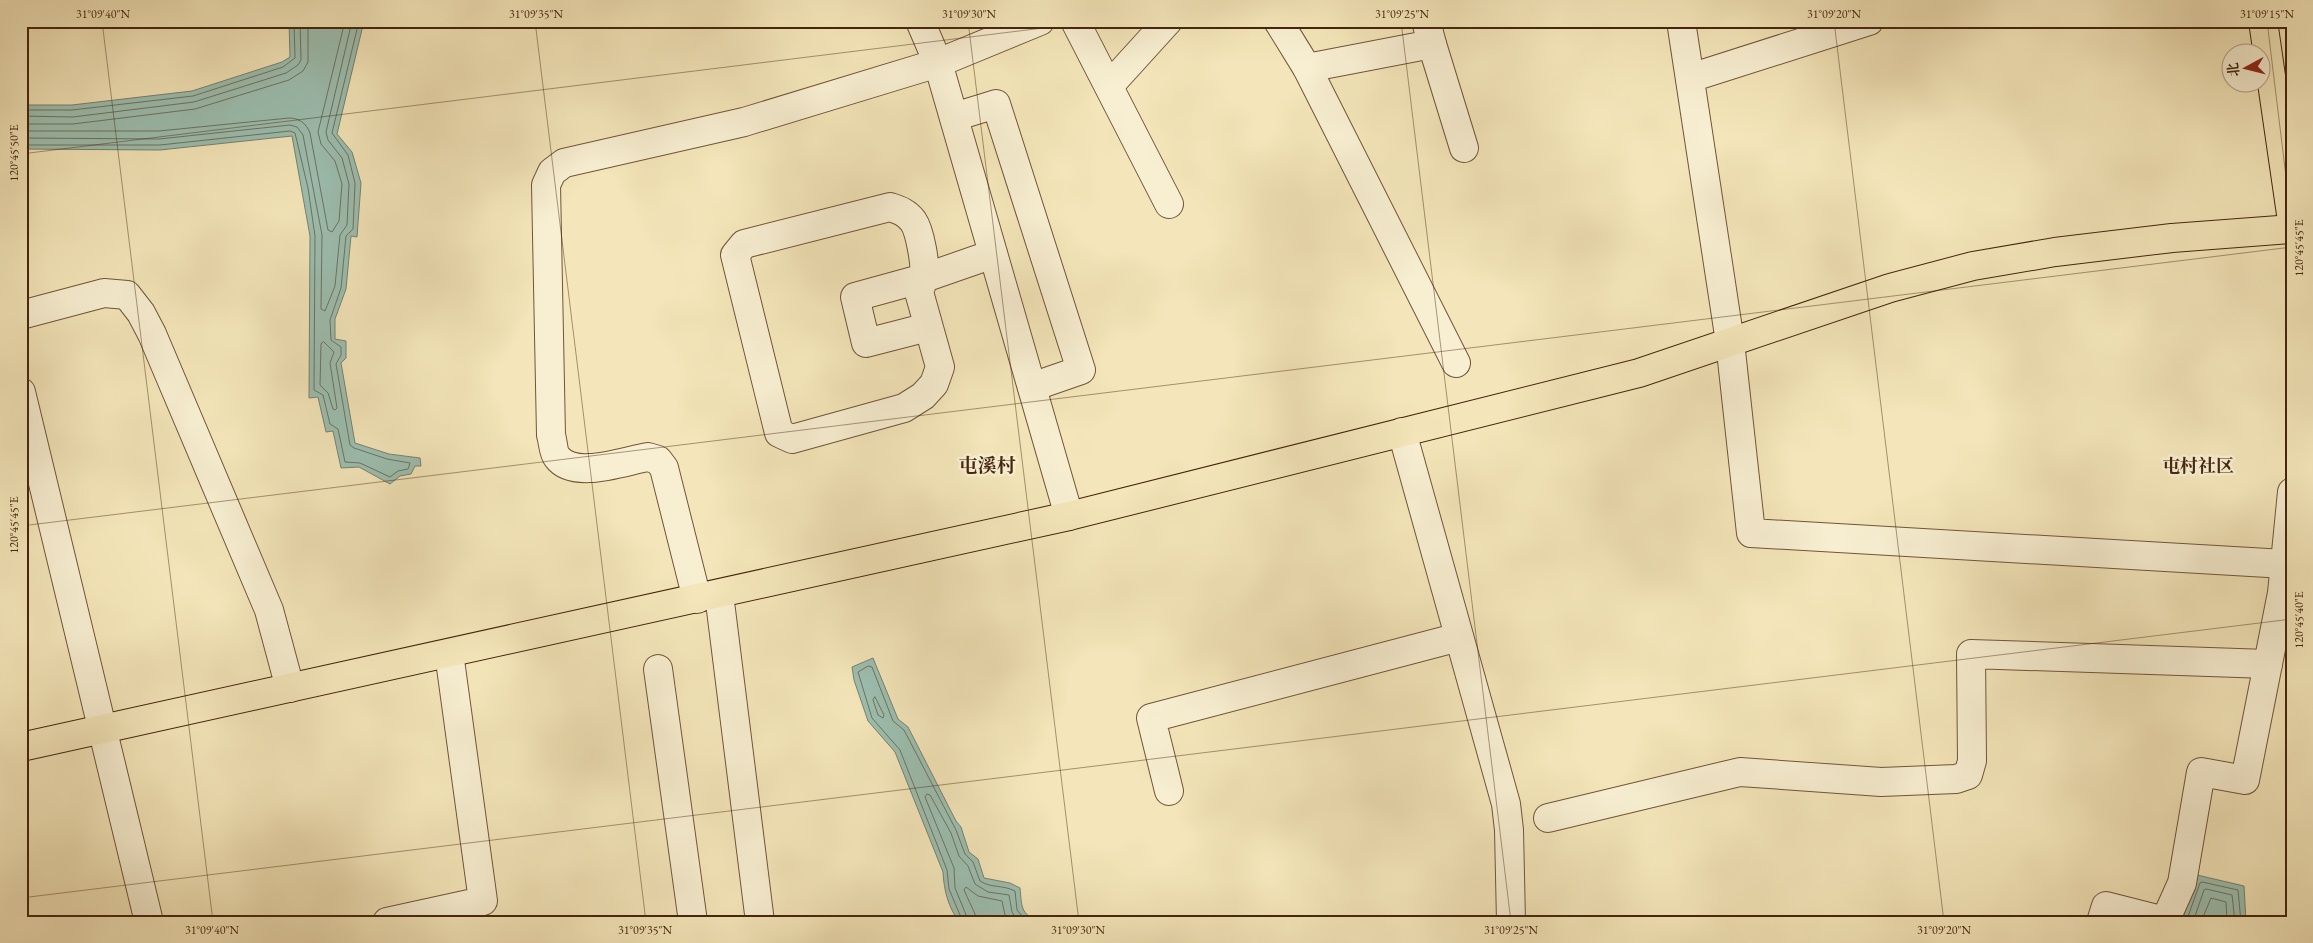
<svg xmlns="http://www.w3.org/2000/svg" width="2313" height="943" viewBox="0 0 2313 943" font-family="'EB Garamond','Noto Serif SC',serif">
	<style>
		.water { fill: #9cbfb1; stroke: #79816f }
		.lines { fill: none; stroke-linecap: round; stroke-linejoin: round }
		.shore { stroke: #70725f; stroke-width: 1 }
		.minor-casing { stroke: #705538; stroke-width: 30 }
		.major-casing { stroke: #44250d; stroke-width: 30 }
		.minor { stroke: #f8efd2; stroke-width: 28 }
		.major { stroke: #f4e6ba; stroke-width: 28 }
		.ticks { fill: none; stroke: #44250d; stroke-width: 1; stroke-opacity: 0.45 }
		.labels { text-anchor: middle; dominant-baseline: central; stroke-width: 5; stroke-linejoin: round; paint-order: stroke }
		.neighbourhood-label { font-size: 18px; font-weight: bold; fill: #44250d; stroke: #f8efd2 }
		.quarter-label { font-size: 19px; font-weight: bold; fill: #44250d; stroke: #f8efd2 }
		.neatline { fill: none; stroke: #44250d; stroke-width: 2 }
		.ticks-label { font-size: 12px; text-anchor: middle; fill: #44250d }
	</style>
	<rect width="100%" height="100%" fill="#f4e6ba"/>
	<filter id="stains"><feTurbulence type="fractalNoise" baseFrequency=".004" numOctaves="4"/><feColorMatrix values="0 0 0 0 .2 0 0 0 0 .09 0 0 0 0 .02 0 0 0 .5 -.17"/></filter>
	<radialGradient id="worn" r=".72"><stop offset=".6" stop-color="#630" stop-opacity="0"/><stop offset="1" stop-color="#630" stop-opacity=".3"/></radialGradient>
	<g class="water">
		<polygon points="289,21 364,21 337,134 352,152 361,183 357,237 351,236 346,289 335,319 335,339 346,341 346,358 341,363 355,443 389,454 420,458 421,466 415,466 411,474 400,476 390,484 359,467 341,468 333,431 326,432 318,397 309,398 310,236 292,136 160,150 21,149 21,105 72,105 192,91 282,62 290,57"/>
		<path d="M 873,658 L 898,719 L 908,727 L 956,821 L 961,827 L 969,852 L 978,859 L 984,878 L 1010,883 L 1020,888 C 1022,907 1020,913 1039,922 L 959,922 C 948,906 944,891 943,872 L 895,752 L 868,721 L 854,680 L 852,667 Z"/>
		<polygon points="2197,875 2244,886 2246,922 2181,922"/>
	</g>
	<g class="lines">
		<g class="shore">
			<polyline points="21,110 72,110 193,96 283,67 295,58 294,21"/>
			<polyline points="21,116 73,117 194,102 286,73 298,65 301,60 300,21"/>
			<polyline points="21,124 73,124 195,109 289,80 303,71 308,62 308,21"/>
			<path d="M 21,131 L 159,131 L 289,118 C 299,118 306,123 310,133 L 328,230 L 332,232 L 339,221 L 342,184 L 335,161 L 321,144 L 318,132 L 345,21"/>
			<polyline points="21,138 159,139 290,125 297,127 303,135 322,235 321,309 325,311 335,286 340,235 347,225 349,184 342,158 328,140 326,132 352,21"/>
			<polyline points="21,145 160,145 290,131 295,133 308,188 315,236 314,390 323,395 330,424 338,429 345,462 360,463 390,477 398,471 408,469 410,463 387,459 354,448 350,445 336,364 341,355 341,347 331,340 330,320 341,288 346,236 353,229 355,183 348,155 332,133 359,21"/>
			<polygon points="324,342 334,352 330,363 337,408 335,410 333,409 328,393 320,385 321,344"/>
			<polygon points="875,697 884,715 883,718 878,715 873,700"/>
			<path d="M 963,922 L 949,889 L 947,870 L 900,750 L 872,718 L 858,672 L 868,666 L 872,667 L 893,721 L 904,730 L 956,830 L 965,854 L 973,862 L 980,881 C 990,888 1004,885 1015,891 L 1017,910 L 1027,922"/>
			<polyline points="969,922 955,888 954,868 925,797 927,794 930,795 951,833 959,856 968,866 975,884 988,892 1009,895 1012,912 1018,922"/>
			<polyline points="976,922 975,914 964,890 966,887 978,896 1002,901 1005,915 1009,922"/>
			<polyline points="2186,922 2200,883 2202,882 2238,890 2241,922"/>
			<polyline points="2193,922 2204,890 2206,889 2232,895 2235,922"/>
			<polyline points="2201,922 2211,898 2226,902 2227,922"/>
		</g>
		<defs>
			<g id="minor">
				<polyline points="920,21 938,63 1069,516"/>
				<polyline points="1075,21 1169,204"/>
				<polyline points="1278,21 1307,68 1456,363"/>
				<polyline points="1681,21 1730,342 1751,533 2285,564"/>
				<polyline points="1432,44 1464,148"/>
				<polyline points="1307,68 1432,44 1426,21"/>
				<polyline points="1690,78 1869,21"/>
				<polyline points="1109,86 1168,21"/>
				<polyline points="954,117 996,104 1081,370 1032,387"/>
				<polyline points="21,315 104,293 127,295 141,313 152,334 269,610 290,688"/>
				<path d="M 928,327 L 866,343 L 855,297 L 924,278 C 926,265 920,231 913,221 C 906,212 899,210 890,207 L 744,244 L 735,255 L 779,433 L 792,439 L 904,408 L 923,396 L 934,384 L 940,367 L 919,292 L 924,278 L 993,254"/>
				<polyline points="21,392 149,922"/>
				<polyline points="1402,432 1506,804 1509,830 1511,922"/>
				<polyline points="719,594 760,922"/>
				<path d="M 697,599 L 664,468 L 658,460 L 648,457 C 624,461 574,480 557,457 C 553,452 553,441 551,435 L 546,185 L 552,172 L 564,163 L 744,122 L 938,63 L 1040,21"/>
				<polyline points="658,669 693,922"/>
				<polyline points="1169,791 1151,718 1459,637"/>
				<polyline points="1548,818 1740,772 1881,782 1956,779 1968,775 1972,761 1971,654 2268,664"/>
				<polyline points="387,922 483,901 449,653"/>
				<polyline points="2101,922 2106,906 2165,921 2182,883 2201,772 2245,780 2282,593 2292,492"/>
			</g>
			<g id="major">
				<polyline points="2263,21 2292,221"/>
				<polyline points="21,747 1069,516 1639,373 1890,288 1973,266 2055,252 2172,238 2292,229"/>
			</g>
		</defs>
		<use href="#minor" class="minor-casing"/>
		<use href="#major" class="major-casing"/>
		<use href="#minor" class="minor"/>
		<use href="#major" class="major"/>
	</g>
	<path class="ticks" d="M 102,21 L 213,922M 535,21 L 646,922M 968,21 L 1079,922M 1401,21 L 1511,922M 1834,21 L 1944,922M 2267,21 L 2292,226M 21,154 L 1100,21M 21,526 L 2292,247M 21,898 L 2292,619"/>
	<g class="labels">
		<g class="neighbourhood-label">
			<text x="2198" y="465">屯村社区</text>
		</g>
		<g class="quarter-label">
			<text x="987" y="465">屯溪村</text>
		</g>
	</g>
	<rect width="2313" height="943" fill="none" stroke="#f4e6ba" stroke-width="55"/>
	<g transform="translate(2246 68) rotate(263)"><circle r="24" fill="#f8efd2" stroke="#b09e83"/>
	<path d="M0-4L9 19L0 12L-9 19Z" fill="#8f2418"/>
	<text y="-8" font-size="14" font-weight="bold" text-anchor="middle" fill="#44250d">北</text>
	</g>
	<rect x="28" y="28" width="2258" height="888" class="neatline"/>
	<g class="ticks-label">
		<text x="103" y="18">31°09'40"N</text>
		<text x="536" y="18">31°09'35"N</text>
		<text x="969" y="18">31°09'30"N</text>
		<text x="1402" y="18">31°09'25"N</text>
		<text x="1834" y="18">31°09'20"N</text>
		<text x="2267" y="18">31°09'15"N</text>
		<text transform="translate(14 153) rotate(-90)" y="4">120°45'50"E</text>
		<text transform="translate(2299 248) rotate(-90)" y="4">120°45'45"E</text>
		<text transform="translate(14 525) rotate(-90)" y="4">120°45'45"E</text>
		<text transform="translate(2299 620) rotate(-90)" y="4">120°45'40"E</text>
		<text x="212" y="934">31°09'40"N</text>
		<text x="645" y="934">31°09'35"N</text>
		<text x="1078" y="934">31°09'30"N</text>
		<text x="1511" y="934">31°09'25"N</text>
		<text x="1944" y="934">31°09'20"N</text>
	</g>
	<rect width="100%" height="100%" filter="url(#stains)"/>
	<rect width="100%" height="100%" fill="url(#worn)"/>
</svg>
